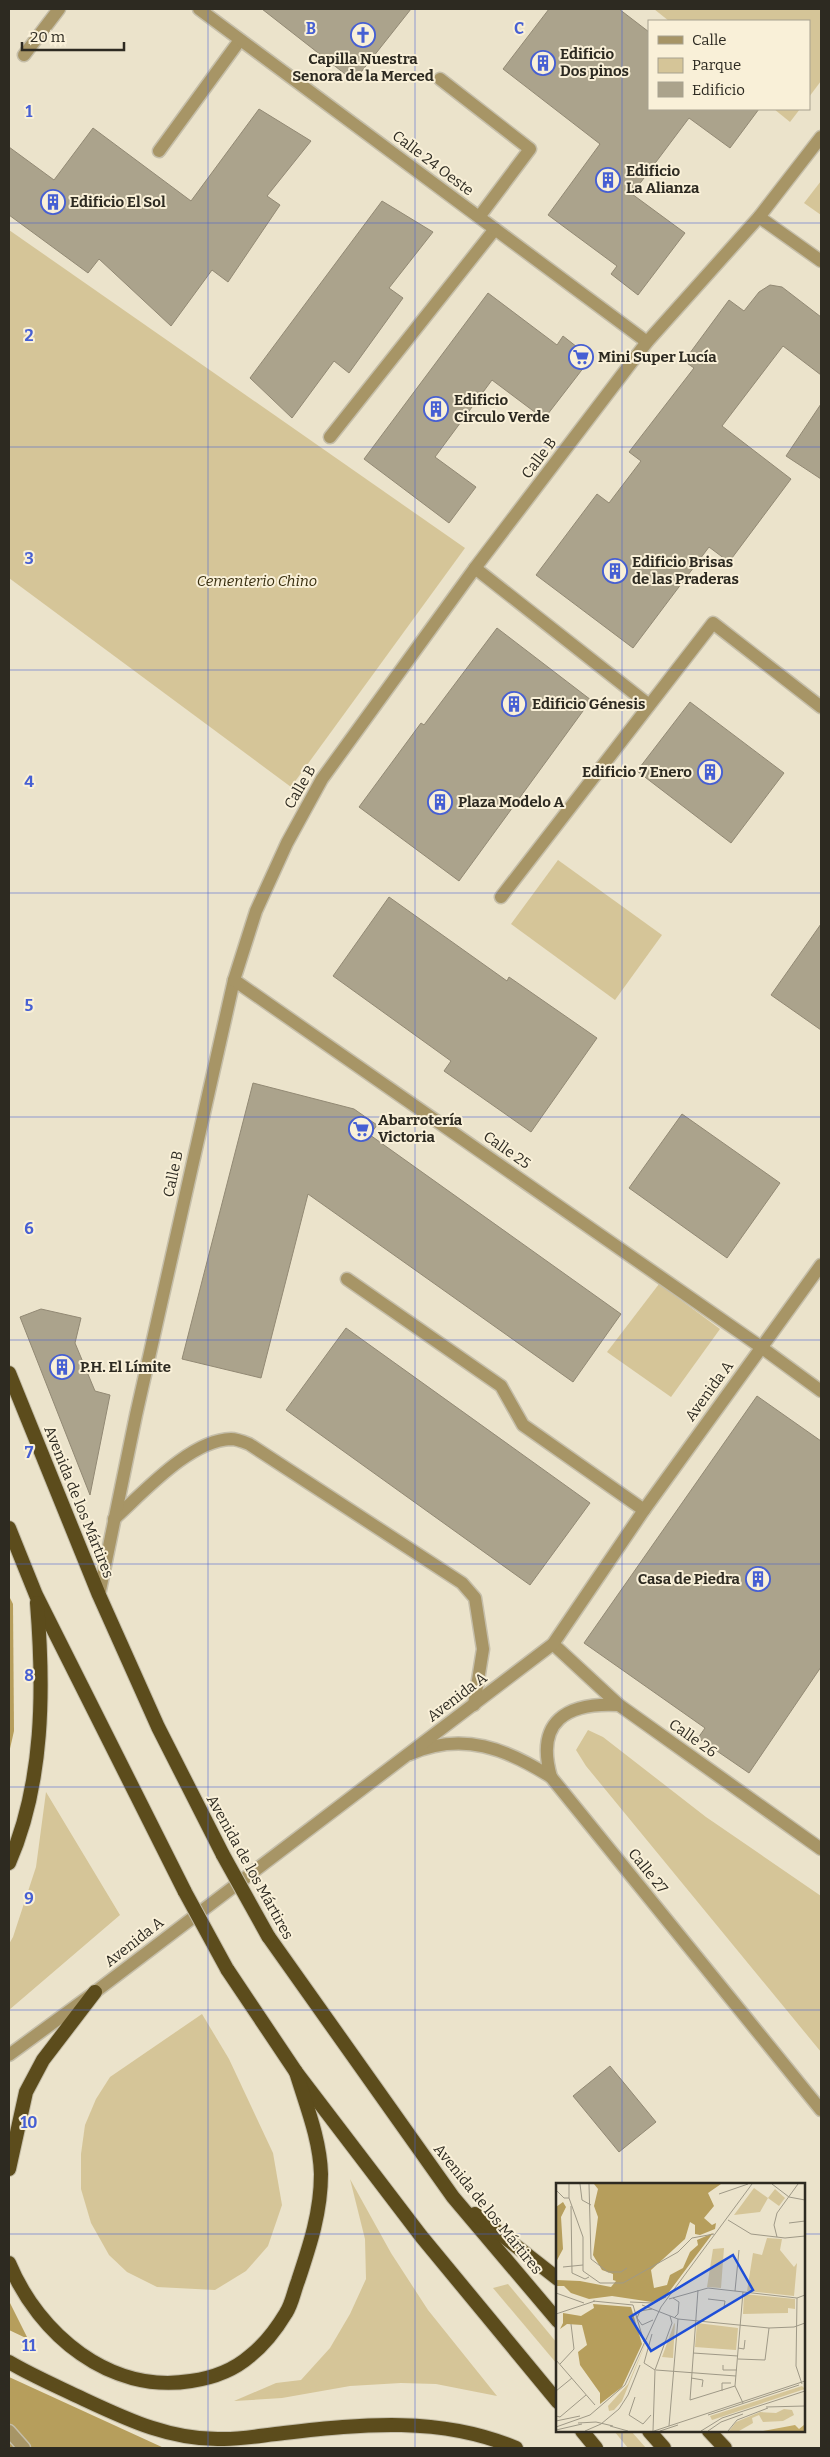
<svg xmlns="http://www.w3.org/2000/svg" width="830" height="2457" viewBox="0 0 830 2457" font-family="Bitter,serif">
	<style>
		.green { fill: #d5c598 }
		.forest { fill: #b69e5c }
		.building { fill: #aba38c; stroke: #928974 }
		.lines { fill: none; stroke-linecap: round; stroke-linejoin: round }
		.service-casing { stroke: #c5bea9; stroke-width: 15 }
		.minor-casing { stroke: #c5bea9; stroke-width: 15 }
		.tertiary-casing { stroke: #c5bea9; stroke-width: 15 }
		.trunk-casing { stroke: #c5bea9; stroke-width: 16 }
		.service { stroke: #a79566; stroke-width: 12 }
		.minor { stroke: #a79566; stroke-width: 12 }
		.tertiary { stroke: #a79566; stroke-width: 12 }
		.trunk { stroke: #5c4c1c; stroke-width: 14 }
		.trunk-bridge-casing { stroke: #c5bea9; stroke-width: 16; stroke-linecap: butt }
		.trunk-bridge { stroke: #5c4c1c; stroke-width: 14 }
		.grid { fill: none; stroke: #465fd3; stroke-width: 1; stroke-opacity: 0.55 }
		.labels { text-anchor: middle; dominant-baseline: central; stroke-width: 4; stroke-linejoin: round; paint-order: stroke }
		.poi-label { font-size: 15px; font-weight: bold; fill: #2d2a21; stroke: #f9f0d8; text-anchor: start }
		.street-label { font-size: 15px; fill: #2d2a21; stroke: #f9f0d8 }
		.park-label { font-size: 15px; font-style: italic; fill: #392f10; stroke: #f9f0d8 }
		.inset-road { fill: none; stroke: #9f9987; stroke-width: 1 }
		.view { fill: #1d4ed8; fill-opacity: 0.15; stroke: #1d4ed8; stroke-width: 2.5 }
		.inset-edge { fill: none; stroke: #2d2a21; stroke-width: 2.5 }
		.grid-label { font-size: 16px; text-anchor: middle; font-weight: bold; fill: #465fd3; stroke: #f9f0d8; stroke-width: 4; stroke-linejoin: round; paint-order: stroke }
	</style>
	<rect width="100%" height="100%" fill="#ebe3cb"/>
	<g class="green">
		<polygon points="654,9 821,9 821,81 809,97 809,21 669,21"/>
		<polygon points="774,109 800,109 790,122"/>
		<polygon points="821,181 821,215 804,203"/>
		<polygon points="9,230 465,548 291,787 9,578"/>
		<polygon points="558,860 662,935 615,1000 511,924"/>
		<polygon points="659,1284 720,1329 671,1397 607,1352"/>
		<polygon points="588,1730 603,1737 706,1817 821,1896 821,2052 586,1766 576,1750"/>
		<polygon points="46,1792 120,1915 9,2010 9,1944 13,1937 36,1867"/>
		<polygon points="202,2014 229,2059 273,2153 282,2205 268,2246 246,2271 215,2290 157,2287 127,2272 109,2255 91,2223 81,2189 81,2154 85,2125 96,2099 110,2077"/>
		<polygon points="350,2179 391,2253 428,2310 497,2396 436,2384 401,2383 350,2386 282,2398 234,2401 276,2383 301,2380 330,2348 350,2314 366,2279 365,2239"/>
		<polygon points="508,2284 557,2343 557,2364 493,2288"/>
		<polygon points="614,2431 631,2431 646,2448 628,2448"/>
	</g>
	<g class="forest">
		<polygon points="9,1596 13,1604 14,1731 9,1753"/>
		<polygon points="9,2300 9,2301 28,2339 9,2330"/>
		<polygon points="9,2377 164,2448 9,2448"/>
	</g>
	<g class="building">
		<polygon points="262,9 411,9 354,81"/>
		<polygon points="549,9 619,9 649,32 649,109 759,109 730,148 689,118 632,194 685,233 638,295 611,274 617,266 548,215 600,144 503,69"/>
		<polygon points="259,109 311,141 267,196 280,205 228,282 212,270 171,326 99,259 88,273 9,215 9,147 54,180 93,128 191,201"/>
		<polygon points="382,201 433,232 389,288 403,298 349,373 334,361 292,418 250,378"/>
		<polygon points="770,285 782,287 821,317 821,375 783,346 722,426 791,479 729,562 709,547 633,648 536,575 597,494 609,503 641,461 629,452 694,368 684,361 729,300 744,311 759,292"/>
		<polygon points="488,293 557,345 563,336 591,358 544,419 492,380 435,457 476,487 449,523 364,459"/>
		<polygon points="821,404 821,479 786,456"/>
		<polygon points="497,628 591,700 459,881 359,807 421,723 424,725"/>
		<polygon points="690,702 784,773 731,843 637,771"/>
		<polygon points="389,897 507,981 509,977 597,1038 531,1132 444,1071 451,1061 333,976"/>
		<polygon points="821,924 821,1030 771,995"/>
		<polygon points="253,1083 354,1109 377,1125 370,1135 621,1314 573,1382 308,1194 261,1378 182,1359"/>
		<polygon points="682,1114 780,1183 727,1258 629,1188"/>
		<polygon points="41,1309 81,1318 75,1343 95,1391 110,1395 90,1495 20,1317"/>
		<polygon points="346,1328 590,1503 530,1585 286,1410"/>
		<polygon points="757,1396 821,1441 821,1667 749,1773 698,1738 705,1728 584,1643"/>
		<polygon points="610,2066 656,2122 619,2152 573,2096"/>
	</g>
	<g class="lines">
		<defs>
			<g id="service">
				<polyline points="24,55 59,9"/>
				<polyline points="440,79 530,149 479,217"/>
				<polyline points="159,151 240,40"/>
				<polyline points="330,437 495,229"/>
				<polyline points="347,1279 501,1386 523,1425 644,1510"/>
				<polyline points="9,2431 24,2448"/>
			</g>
			<g id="minor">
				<polyline points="199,9 647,342"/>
				<polyline points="759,217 821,261"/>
				<polyline points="475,568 649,705"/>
				<polyline points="501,897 713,623 821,707"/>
				<polyline points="761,1347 821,1391"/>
				<path d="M 114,1519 C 143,1493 190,1440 231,1439 C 236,1439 244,1442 249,1444 L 462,1583 L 475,1598 L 483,1649 L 474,1705"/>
				<polyline points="99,1595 136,1415 234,980"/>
				<polyline points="553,1644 619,1705 821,1849"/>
				<path d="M 410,1754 C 463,1731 507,1749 551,1777 L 821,2110"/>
				<path d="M 551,1777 C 535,1721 567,1702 619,1705"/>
			</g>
			<g id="tertiary">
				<polyline points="761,1347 234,980 256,911 287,843 322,779 475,568 647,342 759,217 821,137"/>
				<polyline points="9,2055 95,1992 553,1644 644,1510 821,1265"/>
			</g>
			<g id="trunk">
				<polyline points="9,1373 99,1595 158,1727 223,1855"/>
				<polyline points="9,1528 36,1595 185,1892"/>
				<path d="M 9,1863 C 44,1783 44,1689 37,1603"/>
				<polyline points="268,1936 453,2197 558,2321"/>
				<polyline points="227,1969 296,2072 421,2236 558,2402"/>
				<polyline points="9,2169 26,2092 43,2060 95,1992"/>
				<polyline points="475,2214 558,2279"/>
				<path d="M 9,2263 C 39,2335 110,2394 191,2381 C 212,2378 234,2370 250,2356 C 264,2345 277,2328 286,2313 C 292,2304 294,2291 298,2281 C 310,2245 321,2212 321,2174 C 320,2139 306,2105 296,2072"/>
				<path d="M 9,2362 C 31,2375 54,2385 77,2396 C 124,2418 170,2441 224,2439 C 244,2439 264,2435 284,2433 C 363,2424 441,2416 516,2448"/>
				<polyline points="582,2431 596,2448"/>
				<polyline points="649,2431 664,2448"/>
				<polyline points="709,2431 725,2448"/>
			</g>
		</defs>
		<use href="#service" class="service-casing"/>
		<use href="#minor" class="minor-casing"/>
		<use href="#tertiary" class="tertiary-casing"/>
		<use href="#trunk" class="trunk-casing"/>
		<use href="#service" class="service"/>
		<use href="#minor" class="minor"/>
		<use href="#tertiary" class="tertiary"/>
		<use href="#trunk" class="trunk"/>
		<defs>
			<g id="trunk-bridge">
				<polyline points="223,1855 268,1936"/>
				<polyline points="185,1892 227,1969"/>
			</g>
		</defs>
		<use href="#trunk-bridge" class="trunk-bridge-casing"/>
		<use href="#trunk-bridge" class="trunk-bridge"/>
	</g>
	<path class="grid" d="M 208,9 L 208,2448M 415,9 L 415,2448M 622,9 L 622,2184M 9,223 L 821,223M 9,447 L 821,447M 9,670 L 821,670M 9,893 L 821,893M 9,1117 L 821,1117M 9,1340 L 821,1340M 9,1564 L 821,1564M 9,1787 L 821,1787M 9,2010 L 821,2010M 9,2234 L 558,2234M 804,2234 L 821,2234M 622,2431 L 622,2448"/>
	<defs>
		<symbol id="church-ring" viewBox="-11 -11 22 22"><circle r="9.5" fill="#f9f0d8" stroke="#465fd3" stroke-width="1.5"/><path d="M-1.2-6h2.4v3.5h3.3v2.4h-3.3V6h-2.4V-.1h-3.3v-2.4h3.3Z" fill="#465fd3"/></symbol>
		<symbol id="building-ring" viewBox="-11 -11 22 22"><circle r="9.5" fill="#f9f0d8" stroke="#465fd3" stroke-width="1.5"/><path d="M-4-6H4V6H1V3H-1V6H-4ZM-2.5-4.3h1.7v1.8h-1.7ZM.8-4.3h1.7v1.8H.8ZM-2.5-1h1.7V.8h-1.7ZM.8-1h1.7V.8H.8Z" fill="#465fd3"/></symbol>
		<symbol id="supermarket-ring" viewBox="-11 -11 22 22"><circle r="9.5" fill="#f9f0d8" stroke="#465fd3" stroke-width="1.5"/><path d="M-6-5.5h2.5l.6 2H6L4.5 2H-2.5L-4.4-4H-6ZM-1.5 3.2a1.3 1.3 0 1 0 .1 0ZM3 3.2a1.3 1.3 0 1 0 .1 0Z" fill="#465fd3"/></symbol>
	</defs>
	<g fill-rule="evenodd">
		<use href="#church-ring" x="349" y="21" width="28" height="28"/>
		<use href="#building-ring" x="529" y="49" width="28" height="28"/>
		<use href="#building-ring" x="594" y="166" width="28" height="28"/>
		<use href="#building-ring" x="39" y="188" width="28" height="28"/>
		<use href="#supermarket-ring" x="567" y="343" width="28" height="28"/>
		<use href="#building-ring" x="422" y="395" width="28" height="28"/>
		<use href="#building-ring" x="601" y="557" width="28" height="28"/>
		<use href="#building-ring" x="500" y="690" width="28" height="28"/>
		<use href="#building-ring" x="696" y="758" width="28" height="28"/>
		<use href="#building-ring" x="426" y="788" width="28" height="28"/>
		<use href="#supermarket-ring" x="347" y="1115" width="28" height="28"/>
		<use href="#building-ring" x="48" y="1353" width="28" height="28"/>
		<use href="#building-ring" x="744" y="1565" width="28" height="28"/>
	</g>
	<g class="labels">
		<g class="poi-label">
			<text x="560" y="54">Edificio<tspan x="560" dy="17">Dos pinos</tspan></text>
			<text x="363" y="59" text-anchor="middle">Capilla Nuestra<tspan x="363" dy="17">Senora de la Merced</tspan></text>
			<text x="626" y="171">Edificio<tspan x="626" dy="17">La Alianza</tspan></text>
			<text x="70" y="202">Edificio El Sol</text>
			<text x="598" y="357">Mini Super Lucía</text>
			<text x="454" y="400">Edificio<tspan x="454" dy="17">Circulo Verde</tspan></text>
			<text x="632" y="562">Edificio Brisas<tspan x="632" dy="17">de las Praderas</tspan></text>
			<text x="532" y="704">Edificio Génesis</text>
			<text x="692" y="772" text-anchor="end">Edificio 7 Enero</text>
			<text x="458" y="802">Plaza Modelo A</text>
			<text x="378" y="1120">Abarrotería<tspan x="378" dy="17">Victoria</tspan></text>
			<text x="80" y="1367">P.H. El Límite</text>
			<text x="740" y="1579" text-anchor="end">Casa de Piedra</text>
		</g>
		<g class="street-label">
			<text transform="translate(433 163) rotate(37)">Calle 24 Oeste</text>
			<text transform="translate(539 458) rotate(-53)">Calle B</text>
			<text transform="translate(300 787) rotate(-60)">Calle B</text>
			<text transform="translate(507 1150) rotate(35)">Calle 25</text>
			<text transform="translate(173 1174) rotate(-78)">Calle B</text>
			<text transform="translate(709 1391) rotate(-54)">Avenida A</text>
			<text transform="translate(79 1502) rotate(68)">Avenida de los Mártires</text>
			<text transform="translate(457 1697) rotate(-37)">Avenida A</text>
			<text transform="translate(693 1738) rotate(35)">Calle 26</text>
			<text transform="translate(250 1867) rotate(61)">Avenida de los Mártires</text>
			<text transform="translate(648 1871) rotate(51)">Calle 27</text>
			<text transform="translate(134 1942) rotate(-38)">Avenida A</text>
			<text transform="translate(488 2209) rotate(51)">Avenida de los Mártires</text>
		</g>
		<g class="park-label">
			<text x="257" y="581">Cementerio Chino</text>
		</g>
	</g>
	<g transform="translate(556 2183)">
		<rect width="249" height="249" fill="#ebe3cb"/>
		<path d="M 198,5 L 212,15 L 219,6 L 229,15 L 223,23 L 212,15 L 204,29 L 178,32 ZM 211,55 L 226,56 L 224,67 L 238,84 L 241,80 L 238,113 L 191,108 L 197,70 L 206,72 ZM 168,65 L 165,105 L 151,104 L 157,66 ZM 188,111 L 239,116 L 239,126 L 232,125 L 232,130 L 187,131 ZM 119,140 L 117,175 L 106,174 L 118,141 ZM 141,140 L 182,145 L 180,167 L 139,164 ZM 94,150 L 66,218 L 58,227 L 53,228 L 52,223 L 72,201 ZM 246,203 L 249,206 L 156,237 L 154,233 ZM 228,226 L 236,227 L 238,232 L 227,238 L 207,239 L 203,232 L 196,235 L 197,240 L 183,248 L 173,248 L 180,239 L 204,229 L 220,230 Z" fill="#d5c598"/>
		<path d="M 38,1 L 165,1 L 152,10 L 158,23 L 148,35 L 156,42 L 160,40 L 159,46 L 144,52 L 139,51 L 139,42 L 134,39 L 129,56 L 95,87 L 98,105 L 111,102 L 114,92 L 127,85 L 134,69 L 142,62 L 141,57 L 157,50 L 110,113 L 96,119 L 56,113 L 33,116 L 15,110 L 8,103 L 0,103 L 0,97 L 24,98 L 55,104 L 60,98 L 57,97 L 57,91 L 46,87 L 37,72 L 42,34 L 38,23 L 42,6 ZM 7,19 L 10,24 L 5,34 L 7,66 L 0,79 L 0,24 ZM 37,121 L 75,124 L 86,161 L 66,204 L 44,221 L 44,210 L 24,182 L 22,169 L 31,162 L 26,142 L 11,141 L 4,146 L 7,140 L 7,130 L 25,133 L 38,125 Z" fill="#b69e5c"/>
		<path d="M 239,242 L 243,246 L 248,242 L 249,248 L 207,248 Z" fill="#c3ab68"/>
		<path class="inset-road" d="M 13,1 L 13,15 L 27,54 L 27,88 L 44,100 L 67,100 L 122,69 L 136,55 L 158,51M 24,1 L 26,17 L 35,22M 33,1 L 35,76 L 52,89 L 65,89 L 71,85M 216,1 L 233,14 L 249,17M 0,7 L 8,15 L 13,15M 163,11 L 192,1M 15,23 L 16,90 L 29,96 L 33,94M 172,37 L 195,51 L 229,55 L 249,53M 233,40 L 249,38M 221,54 L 218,42 L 221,30 L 242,1M 7,84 L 27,82M 142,107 L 134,217 L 179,203M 179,108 L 183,67M 0,110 L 28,120M 117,115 L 123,119 L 122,131 L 118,135M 241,115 L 240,183 L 246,201M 113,116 L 152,105 L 241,115 L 249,112M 152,116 L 169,118 L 168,124M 37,118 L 77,122 L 88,159M 74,119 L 97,120 L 110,114M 86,122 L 122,136 L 213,145 L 238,144 L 249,140M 96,126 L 84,128 L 81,135 L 86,142 L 97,137M 0,131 L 39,118M 96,151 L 88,180 L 99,187M 182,165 L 188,166 L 189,157M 137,170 L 182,173M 182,176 L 209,177 L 213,145M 0,177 L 39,222M 4,181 L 18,166 L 15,141M 167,182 L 167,187 L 181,187M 100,187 L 180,193M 135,195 L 147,197 L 146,204M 0,208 L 16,195M 166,208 L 166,200 L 175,200M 79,214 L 73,232 L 87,241 L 95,232M 187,220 L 179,203 L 187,109M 210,224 L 249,223M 152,232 L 243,202M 0,233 L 4,234 L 30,212M 0,238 L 24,233M 22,240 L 40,239 L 57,243M 54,243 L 72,248M 113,243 L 122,136M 0,244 L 34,232 L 69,202 L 105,124 L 196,1M 0,247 L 26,241M 29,248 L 45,241 L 63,226 L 72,212 L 84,182M 97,248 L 99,187 L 116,140 L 114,133M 98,248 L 249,198M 104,248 L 122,242M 145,248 L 166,235 L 249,208M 152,248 L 165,239 L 187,231M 172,248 L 181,237 L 212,225"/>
		<path class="view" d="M 177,72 L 197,107 L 95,168 L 74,134 Z"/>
		<rect width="249" height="249" class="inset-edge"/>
	</g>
	<g class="grid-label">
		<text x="311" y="34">B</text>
		<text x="519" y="34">C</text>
		<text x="29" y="117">1</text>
		<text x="29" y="341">2</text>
		<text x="29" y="564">3</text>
		<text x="29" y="787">4</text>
		<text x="29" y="1011">5</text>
		<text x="29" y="1234">6</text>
		<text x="29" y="1458">7</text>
		<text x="29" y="1681">8</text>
		<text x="29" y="1904">9</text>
		<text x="29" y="2128">10</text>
		<text x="29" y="2351">11</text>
	</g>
	<rect width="830" height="2457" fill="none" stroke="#2d2a21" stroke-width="20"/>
	<rect x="648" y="20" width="162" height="90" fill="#f9f0d8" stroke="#a7a18f"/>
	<rect x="658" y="36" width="25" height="8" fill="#a79566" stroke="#a7a18f"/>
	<text x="692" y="45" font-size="15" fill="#2d2a21">Calle</text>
	<rect x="658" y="58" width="25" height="15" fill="#d5c598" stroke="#a7a18f"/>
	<text x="692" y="70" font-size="15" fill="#2d2a21">Parque</text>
	<rect x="658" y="82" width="25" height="15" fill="#aba38c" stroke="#a7a18f"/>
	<text x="692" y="95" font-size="15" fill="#2d2a21">Edificio</text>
	<path d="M22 42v8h102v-8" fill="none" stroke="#2d2a21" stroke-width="2.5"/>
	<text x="30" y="42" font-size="15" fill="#2d2a21" stroke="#f9f0d8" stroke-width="4" paint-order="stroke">20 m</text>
</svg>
